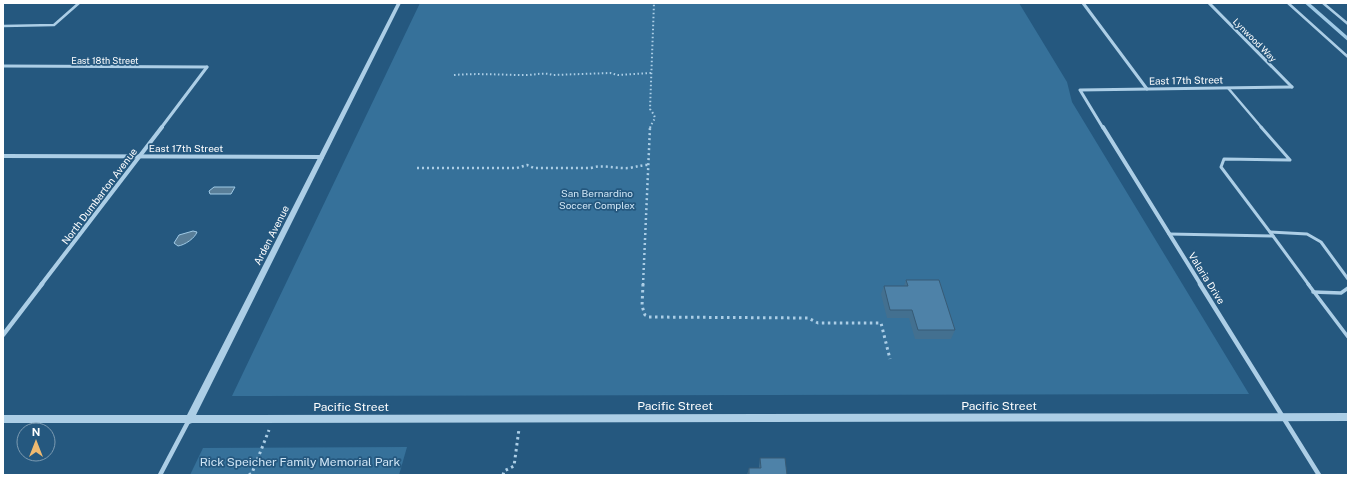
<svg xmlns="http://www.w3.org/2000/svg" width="1351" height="478" viewBox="0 0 1351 478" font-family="'Public Sans',sans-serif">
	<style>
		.green { fill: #36719a }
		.water { fill: #597e98; stroke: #a0cae6 }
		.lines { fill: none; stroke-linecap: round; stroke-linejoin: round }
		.stream { stroke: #a0cae6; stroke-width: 3.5 }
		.path-far2 { stroke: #accee6; stroke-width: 2; stroke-dasharray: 1.5 2.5; stroke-linecap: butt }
		.path-far1 { stroke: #accee6; stroke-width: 2.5; stroke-dasharray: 2 3; stroke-linecap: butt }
		.path { stroke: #accee6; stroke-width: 3; stroke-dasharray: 2.5 3.5; stroke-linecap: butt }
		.service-far2 { stroke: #accee6; stroke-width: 2.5 }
		.service-far1 { stroke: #accee6; stroke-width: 3 }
		.service { stroke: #accee6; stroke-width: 3.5 }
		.minor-far2 { stroke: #accee6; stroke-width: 3 }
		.minor-far1 { stroke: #accee6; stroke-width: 4 }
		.minor { stroke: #accee6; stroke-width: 4.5 }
		.tertiary { fill: #accee6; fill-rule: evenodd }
		.wall { fill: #437090 }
		.building { fill: #4e82a8; stroke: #375b76 }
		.labels { text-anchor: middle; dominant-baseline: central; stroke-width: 3.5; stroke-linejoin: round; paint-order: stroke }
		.far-street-label { font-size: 9px; fill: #fff; stroke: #25587f }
		.street-label { font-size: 10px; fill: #fff; stroke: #25587f }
		.park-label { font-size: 10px; fill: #cfe5f5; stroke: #25587f }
		.near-street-label { font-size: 12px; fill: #fff; stroke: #25587f }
		.near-park-label { font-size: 12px; fill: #cfe5f5; stroke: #25587f }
	</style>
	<rect width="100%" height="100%" fill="#25587f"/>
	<g class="green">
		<polygon points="420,3 1019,3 1067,82 1072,102 1249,394 232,396"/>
		<polygon points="407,447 399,475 190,475 203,448"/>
	</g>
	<g class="water">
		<polygon points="214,187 235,187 231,194 210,194 209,191"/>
		<path d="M 193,231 L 197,232 C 195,238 185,245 178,246 L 174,243 L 179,235 Z"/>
	</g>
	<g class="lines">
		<polyline class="stream" points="1307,3 1348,39"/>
		<g class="path-far2">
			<polyline points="479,3 498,3"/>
			<polyline points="508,3 555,3"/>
			<polyline points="566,3 612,3"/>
			<polyline points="621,3 644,3"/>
			<path d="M 454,75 C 478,73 501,75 525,75 C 535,75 544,72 553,75 L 610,73 L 618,75 L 651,73"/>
			<path d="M 650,128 C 654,117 658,120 650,109 L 654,3"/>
		</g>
		<g class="path-far1">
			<path d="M 417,168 L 517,168 L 527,165 L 534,168 L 591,168 C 603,164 616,169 629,168 C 636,167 641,165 648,165"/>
			<polyline points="643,285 650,127"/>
		</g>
		<g class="path">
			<polyline points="643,284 642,306 645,315 649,317 808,318 818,323 881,323 890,359"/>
			<polyline points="249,475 252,473 269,430"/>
			<polyline points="503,475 504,471 514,466 519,429"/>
		</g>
		<g class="service-far2">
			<polyline points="1288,3 1348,57"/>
			<polyline points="1323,3 1348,24"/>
			<polyline points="3,26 54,25 79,3"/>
			<polyline points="1228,88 1262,128"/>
		</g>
		<g class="service-far1">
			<polyline points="1261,127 1290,160 1224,159 1221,167 1273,236"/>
			<polyline points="1270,232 1307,234 1321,242 1348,279"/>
			<polyline points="1169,234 1273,236 1309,285"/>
		</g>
		<g class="service">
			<polyline points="1308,284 1348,337"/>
			<polyline points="1313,292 1341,293 1348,288"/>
		</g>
		<g class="minor-far2">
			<polyline points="1083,3 1147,89"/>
			<polyline points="1209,3 1292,87"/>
			<polyline points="3,66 207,67"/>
			<polyline points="161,128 207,67"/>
			<polyline points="1103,128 1080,90 1292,87"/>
		</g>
		<g class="minor-far1">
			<polyline points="1103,127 1201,285"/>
			<polyline points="3,156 322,157"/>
			<polyline points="41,285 162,127"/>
		</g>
		<g class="minor">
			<polyline points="1200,284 1319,475"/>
			<polyline points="3,335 42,284"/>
			<polyline points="160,475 189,420"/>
		</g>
		<polygon class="tertiary" points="397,3 401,3 196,415 1348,413 1348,421 192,423 189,424 186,423 3,423 3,415 187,415"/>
	</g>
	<g class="wall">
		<polygon points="906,280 955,330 951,339 915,339 909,318 887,318 881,294 884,286 904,286"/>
		<polygon points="760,458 787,475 794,475 747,475 749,468 759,468"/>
	</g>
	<g class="building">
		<polygon points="906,280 939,280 955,330 918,330 912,310 890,310 884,286 908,286"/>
		<polygon points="760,458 785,458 787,475 794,475 749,475 749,468 761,468"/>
	</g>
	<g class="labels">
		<g class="far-street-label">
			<text transform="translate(1255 40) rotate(45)">Lynwood Way</text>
			<text x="105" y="60">East 18th Street</text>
		</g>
		<g class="street-label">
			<text transform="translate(1186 80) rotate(-1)">East 17th Street</text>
			<text x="186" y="148">East 17th Street</text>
			<text transform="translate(99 196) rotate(-53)">North Dumbarton Avenue</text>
			<text transform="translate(271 235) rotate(-63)">Arden Avenue</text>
			<text transform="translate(1207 278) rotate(58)">Valaria Drive</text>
		</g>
		<g class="park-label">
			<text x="597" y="193">San Bernardino<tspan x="597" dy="12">Soccer Complex</tspan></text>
		</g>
		<g class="near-street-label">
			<text x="675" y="406">Pacific Street</text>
			<text x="999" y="406">Pacific Street</text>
			<text x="351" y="407">Pacific Street</text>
		</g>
		<g class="near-park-label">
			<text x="300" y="462">Rick Speicher Family Memorial Park</text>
		</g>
	</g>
	<rect width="1351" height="478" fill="none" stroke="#ffffff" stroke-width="8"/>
	<g transform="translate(36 442)"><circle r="19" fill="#25587f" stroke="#7c9bb2"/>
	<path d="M0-3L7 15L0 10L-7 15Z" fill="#efba70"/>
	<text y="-6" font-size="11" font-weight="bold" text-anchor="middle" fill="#ffffff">N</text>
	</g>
</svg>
